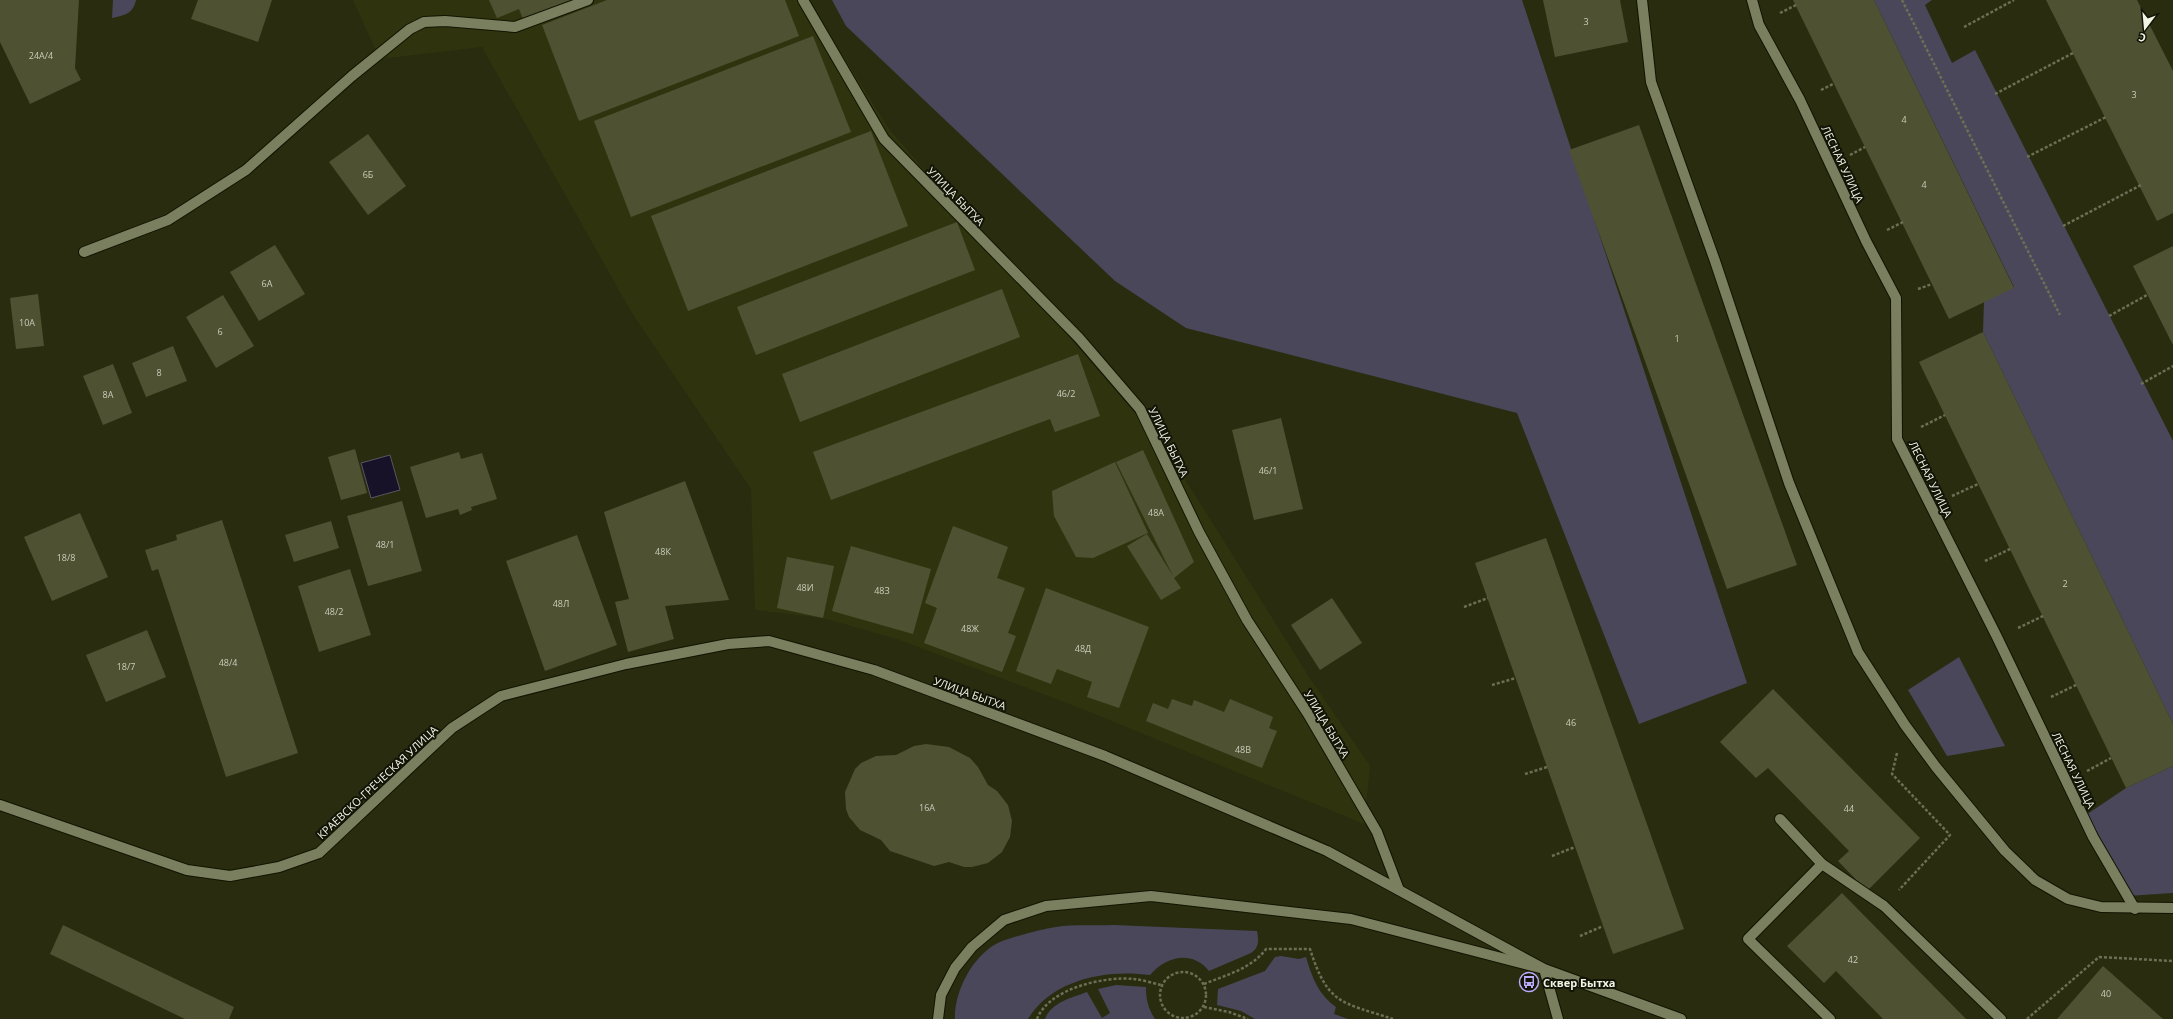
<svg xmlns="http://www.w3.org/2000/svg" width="2173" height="1019" viewBox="0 0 2173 1019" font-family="'Open Sans',sans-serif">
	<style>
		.built { fill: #30340e }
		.green { fill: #4a475b }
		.water { fill: #171228; stroke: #595660 }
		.building { fill: #4e5233 }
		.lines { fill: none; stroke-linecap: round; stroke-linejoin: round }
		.minor-casing { stroke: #121400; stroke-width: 12 }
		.path { stroke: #6c6f56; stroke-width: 2.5; stroke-dasharray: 3 2; stroke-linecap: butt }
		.minor { stroke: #7a7f5f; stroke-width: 10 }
		.labels { text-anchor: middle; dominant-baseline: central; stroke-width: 4; stroke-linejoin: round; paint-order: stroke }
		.number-label { font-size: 9px; fill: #c9ccb8 }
		.street-label { font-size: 11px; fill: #f2f5e4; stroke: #121407 }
		.poi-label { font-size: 11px; font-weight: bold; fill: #f2f5e4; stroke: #121407; text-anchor: start }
	</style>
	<rect width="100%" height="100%" fill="#292c0f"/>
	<polygon class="built" points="353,0 808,0 889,129 1166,449 1311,680 1370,766 1364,824 1080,708 897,639 823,618 755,610 751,489 632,313 482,47 380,59"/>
	<g class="green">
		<path d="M 113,0 L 136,0 C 133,14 125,15 112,18 Z"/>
		<polygon points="832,0 1522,0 1747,683 1639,724 1517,413 1186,328 1115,281 846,26"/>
		<polygon points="1874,0 1932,0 1925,5 1952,63 1975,50 2173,441 2173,724 1983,332 1984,302 2014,287"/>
		<polygon points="1959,657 2005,746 1947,756 1908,690"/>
		<polygon points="2173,766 2173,893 2127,896 2083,817 2126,788"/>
		<path d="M 1114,925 L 1257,931 C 1259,940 1259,948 1251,953 L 1209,971 C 1192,949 1165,957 1150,975 C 1107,969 1052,979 1028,1019 L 955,1019 C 954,992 972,957 996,944 C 1004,939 1046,928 1056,927 C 1074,924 1095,926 1114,925 Z"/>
		<path d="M 1281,956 L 1299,959 L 1306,957 C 1312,977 1318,994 1336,1007 L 1334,1014 L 1348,1019 L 1255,1019 L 1241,1011 L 1217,1005 L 1218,989 L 1265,971 L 1275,957 Z"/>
		<path d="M 1116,985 L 1146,987 C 1146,1000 1148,1008 1155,1019 L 1045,1019 C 1052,1002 1071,998 1087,992 L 1102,1018 L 1110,1013 L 1098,989 Z"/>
	</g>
	<polygon class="water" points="390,455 400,490 371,498 361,463"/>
	<g class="building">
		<polygon points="0,0 79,0 75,68 81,80 30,104 0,42"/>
		<polygon points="198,0 272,0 258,42 191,19"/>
		<polygon points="489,0 571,0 523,19 519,9 497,18"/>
		<polygon points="607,0 785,0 799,36 579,121 542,25"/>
		<polygon points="1543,0 1620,0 1628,42 1555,57"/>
		<polygon points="1793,0 1874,0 2014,288 1949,319"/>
		<polygon points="2046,0 2137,0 2173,71 2173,213 2157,221"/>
		<polygon points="813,36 851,132 631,217 594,121"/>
		<polygon points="1639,125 1797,565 1727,589 1569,150"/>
		<polygon points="871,131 908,226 688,311 651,216"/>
		<polygon points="368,134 406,186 368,215 329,162"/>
		<polygon points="957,222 975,270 756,355 737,307"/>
		<polygon points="275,245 305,294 259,321 230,272"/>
		<polygon points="2173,246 2173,345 2133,266"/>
		<polygon points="1002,289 1020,337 800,422 782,374"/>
		<polygon points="38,294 44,346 16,349 10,298"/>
		<polygon points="223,295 254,346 216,368 186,317"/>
		<polygon points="1983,332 2173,724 2173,766 2126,788 1919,362"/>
		<polygon points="173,346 187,381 146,397 132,363"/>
		<polygon points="1078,354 1100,416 1055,432 1050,419 831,500 813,452"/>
		<polygon points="113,364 132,413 103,425 83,376"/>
		<polygon points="1281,418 1303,509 1254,520 1232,430"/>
		<polygon points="355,449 367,493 341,500 328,457"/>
		<polygon points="1143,450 1194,562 1174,578 1181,588 1161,600 1127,546 1147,534 1173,576 1116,462"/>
		<polygon points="459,452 461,459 482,453 497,499 471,507 472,510 460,515 458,509 426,518 410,467"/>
		<polygon points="1115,462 1148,533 1093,558 1076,557 1054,516 1052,491"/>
		<polygon points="685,481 729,600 665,606 674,639 628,652 615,602 629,599 604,512"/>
		<polygon points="402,501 422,571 368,586 347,516"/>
		<polygon points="80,513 108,577 52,601 24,537"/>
		<polygon points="222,520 298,753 226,777 158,569 152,571 145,550 177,540 176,535"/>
		<polygon points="331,521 339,548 294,562 285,535"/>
		<polygon points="953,526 1008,547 997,578 1025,588 1008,633 1016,636 1002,672 924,643 937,608 925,603"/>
		<polygon points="577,535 617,645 545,671 506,561"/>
		<polygon points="1546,538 1684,929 1613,954 1475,563"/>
		<polygon points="851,546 931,569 913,634 832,611"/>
		<polygon points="787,557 834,566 823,618 777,608"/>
		<polygon points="350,569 371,635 319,652 298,586"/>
		<polygon points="1046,588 1149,627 1119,708 1087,697 1092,682 1057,669 1051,684 1016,671"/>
		<polygon points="1332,598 1362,643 1320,670 1291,625"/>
		<polygon points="147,630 166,677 106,702 86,655"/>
		<polygon points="1773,689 1920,838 1867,891 1838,861 1849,851 1768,768 1756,778 1720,742"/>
		<polygon points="1172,699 1192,706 1194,700 1224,712 1230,699 1273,717 1269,728 1277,731 1262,768 1146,721 1153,703 1168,709"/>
		<polygon points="926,744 949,747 970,758 978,767 988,785 997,791 1008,805 1012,821 1010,837 1002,852 988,863 972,867 964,867 949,862 934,866 890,851 881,840 860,830 849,817 846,809 845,792 855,769 861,763 876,756 896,755 914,746"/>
		<polygon points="1842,893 1966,1019 1883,1019 1836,971 1824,983 1787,946"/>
		<polygon points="63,925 234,1007 229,1019 185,1019 50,954"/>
		<polygon points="2103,966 2163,1019 2057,1019"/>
	</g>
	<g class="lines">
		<defs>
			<g id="minor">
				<polyline points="803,0 884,139 1079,338 1140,409 1199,532 1247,620 1308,714 1377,832 1399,890"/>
				<polyline points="1642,0 1651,82 1715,261 1789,483 1858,652 1905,725 1936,767 2005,851 2035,880 2068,899 2101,907 2173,908"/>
				<polyline points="1752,0 1759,25 1800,100 1866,241 1896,298 1897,439 1997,637 2093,837 2135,909"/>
				<polyline points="84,252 168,220 246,170 352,76 410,29 424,22 445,21 515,27 588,0"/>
				<polyline points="0,805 187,870 230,876 279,867 319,853 452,728 501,696 626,664 728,644 769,641 874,670 1105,756 1327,851 1544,969 1681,1019"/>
				<polyline points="1780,819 1822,864 1884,906 2001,1019"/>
				<polyline points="1822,864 1748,939 1830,1019"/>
				<polyline points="938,1019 941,995 955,968 972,947 1004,920 1046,906 1151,896 1351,919 1544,969 1558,1019"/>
			</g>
		</defs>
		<use href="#minor" class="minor-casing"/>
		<g class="path">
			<polyline points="1902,0 2060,315"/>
			<polyline points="1780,13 1796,5"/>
			<polyline points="1964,27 2014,0"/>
			<polyline points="1821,90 1833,84"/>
			<polyline points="1995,94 2073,53"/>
			<polyline points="1850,155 1865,147"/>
			<polyline points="2027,157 2106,117"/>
			<polyline points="2063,226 2141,185"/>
			<polyline points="1887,230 1903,222"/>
			<polyline points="1918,289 1932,284"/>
			<polyline points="2109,316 2147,295"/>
			<polyline points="2141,384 2173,366"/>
			<polyline points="1921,427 1945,415"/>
			<polyline points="1952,496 1978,484"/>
			<polyline points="1985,561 2010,549"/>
			<polyline points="1464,607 1488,598"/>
			<polyline points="2018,628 2043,616"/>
			<polyline points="1492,685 1516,678"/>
			<polyline points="2051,697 2076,685"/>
			<polyline points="1897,753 1892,774 1950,835 1899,890"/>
			<polyline points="2087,771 2111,758"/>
			<polyline points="1525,774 1547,767"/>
			<polyline points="1552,856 1575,847"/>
			<polyline points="1580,936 1603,926"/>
			<circle cx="1183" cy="995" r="23"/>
			<path d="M 1204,984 C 1226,975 1251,969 1266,949 L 1310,949 C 1328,1005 1341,1002 1393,1019"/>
			<polyline points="1204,1007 1229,1012 1248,1019"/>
			<path d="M 1037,1019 C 1049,988 1105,976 1134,979 C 1143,980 1153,983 1161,985"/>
			<polyline points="2027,1019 2099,957 2173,961"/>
		</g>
		<use href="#minor" class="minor"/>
	</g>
	<defs>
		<symbol id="bus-ring" viewBox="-11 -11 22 22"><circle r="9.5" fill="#121407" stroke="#b9abf7" stroke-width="1.5"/><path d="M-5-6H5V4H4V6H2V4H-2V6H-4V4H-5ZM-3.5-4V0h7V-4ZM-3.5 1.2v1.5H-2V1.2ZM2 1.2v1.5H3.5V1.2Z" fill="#b9abf7"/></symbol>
	</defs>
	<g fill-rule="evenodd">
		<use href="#bus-ring" x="1518" y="971" width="22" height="22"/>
	</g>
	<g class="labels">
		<g class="number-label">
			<text x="1586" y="21">3</text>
			<text x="41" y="55">24А/4</text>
			<text x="2134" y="94">3</text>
			<text x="1904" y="119">4</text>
			<text x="368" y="174">6Б</text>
			<text x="1924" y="184">4</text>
			<text x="267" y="283">6А</text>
			<text x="27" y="322">10А</text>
			<text x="220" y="331">6</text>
			<text x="1677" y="338">1</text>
			<text x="159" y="372">8</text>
			<text x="1066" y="393">46/2</text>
			<text x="108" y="394">8А</text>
			<text x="1268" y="470">46/1</text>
			<text x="1156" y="512">48А</text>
			<text x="385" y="544">48/1</text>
			<text x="663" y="551">48К</text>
			<text x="66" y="557">18/8</text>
			<text x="2065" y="583">2</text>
			<text x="805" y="587">48И</text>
			<text x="882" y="590">48З</text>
			<text x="561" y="603">48Л</text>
			<text x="334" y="611">48/2</text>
			<text x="970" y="628">48Ж</text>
			<text x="1083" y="648">48Д</text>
			<text x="228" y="662">48/4</text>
			<text x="126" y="666">18/7</text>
			<text x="1571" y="722">46</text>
			<text x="1243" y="749">48В</text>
			<text x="927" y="807">16А</text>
			<text x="1849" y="808">44</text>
			<text x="1853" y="959">42</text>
			<text x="2106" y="993">40</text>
		</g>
		<g class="street-label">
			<text transform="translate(1843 164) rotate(65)">ЛЕСНАЯ УЛИЦА</text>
			<text transform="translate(956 196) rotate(46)">УЛИЦА БЫТХА</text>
			<text transform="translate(1169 442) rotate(64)">УЛИЦА БЫТХА</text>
			<text transform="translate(1931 479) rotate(64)">ЛЕСНАЯ УЛИЦА</text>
			<text transform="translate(970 693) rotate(20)">УЛИЦА БЫТХА</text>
			<text transform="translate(1327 724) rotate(59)">УЛИЦА БЫТХА</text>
			<text transform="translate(2074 770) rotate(64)">ЛЕСНАЯ УЛИЦА</text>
			<text transform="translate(377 782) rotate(-43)">КРАЕВСКО-ГРЕЧЕСКАЯ УЛИЦА</text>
		</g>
		<g class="poi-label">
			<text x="1543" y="982">Сквер Бытха</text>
		</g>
	</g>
	<g transform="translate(2145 28) rotate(196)" stroke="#121407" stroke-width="3" paint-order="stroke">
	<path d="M0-3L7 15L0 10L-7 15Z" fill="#f2f5e4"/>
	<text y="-6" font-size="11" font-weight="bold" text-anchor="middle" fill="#f2f5e4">С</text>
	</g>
</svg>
